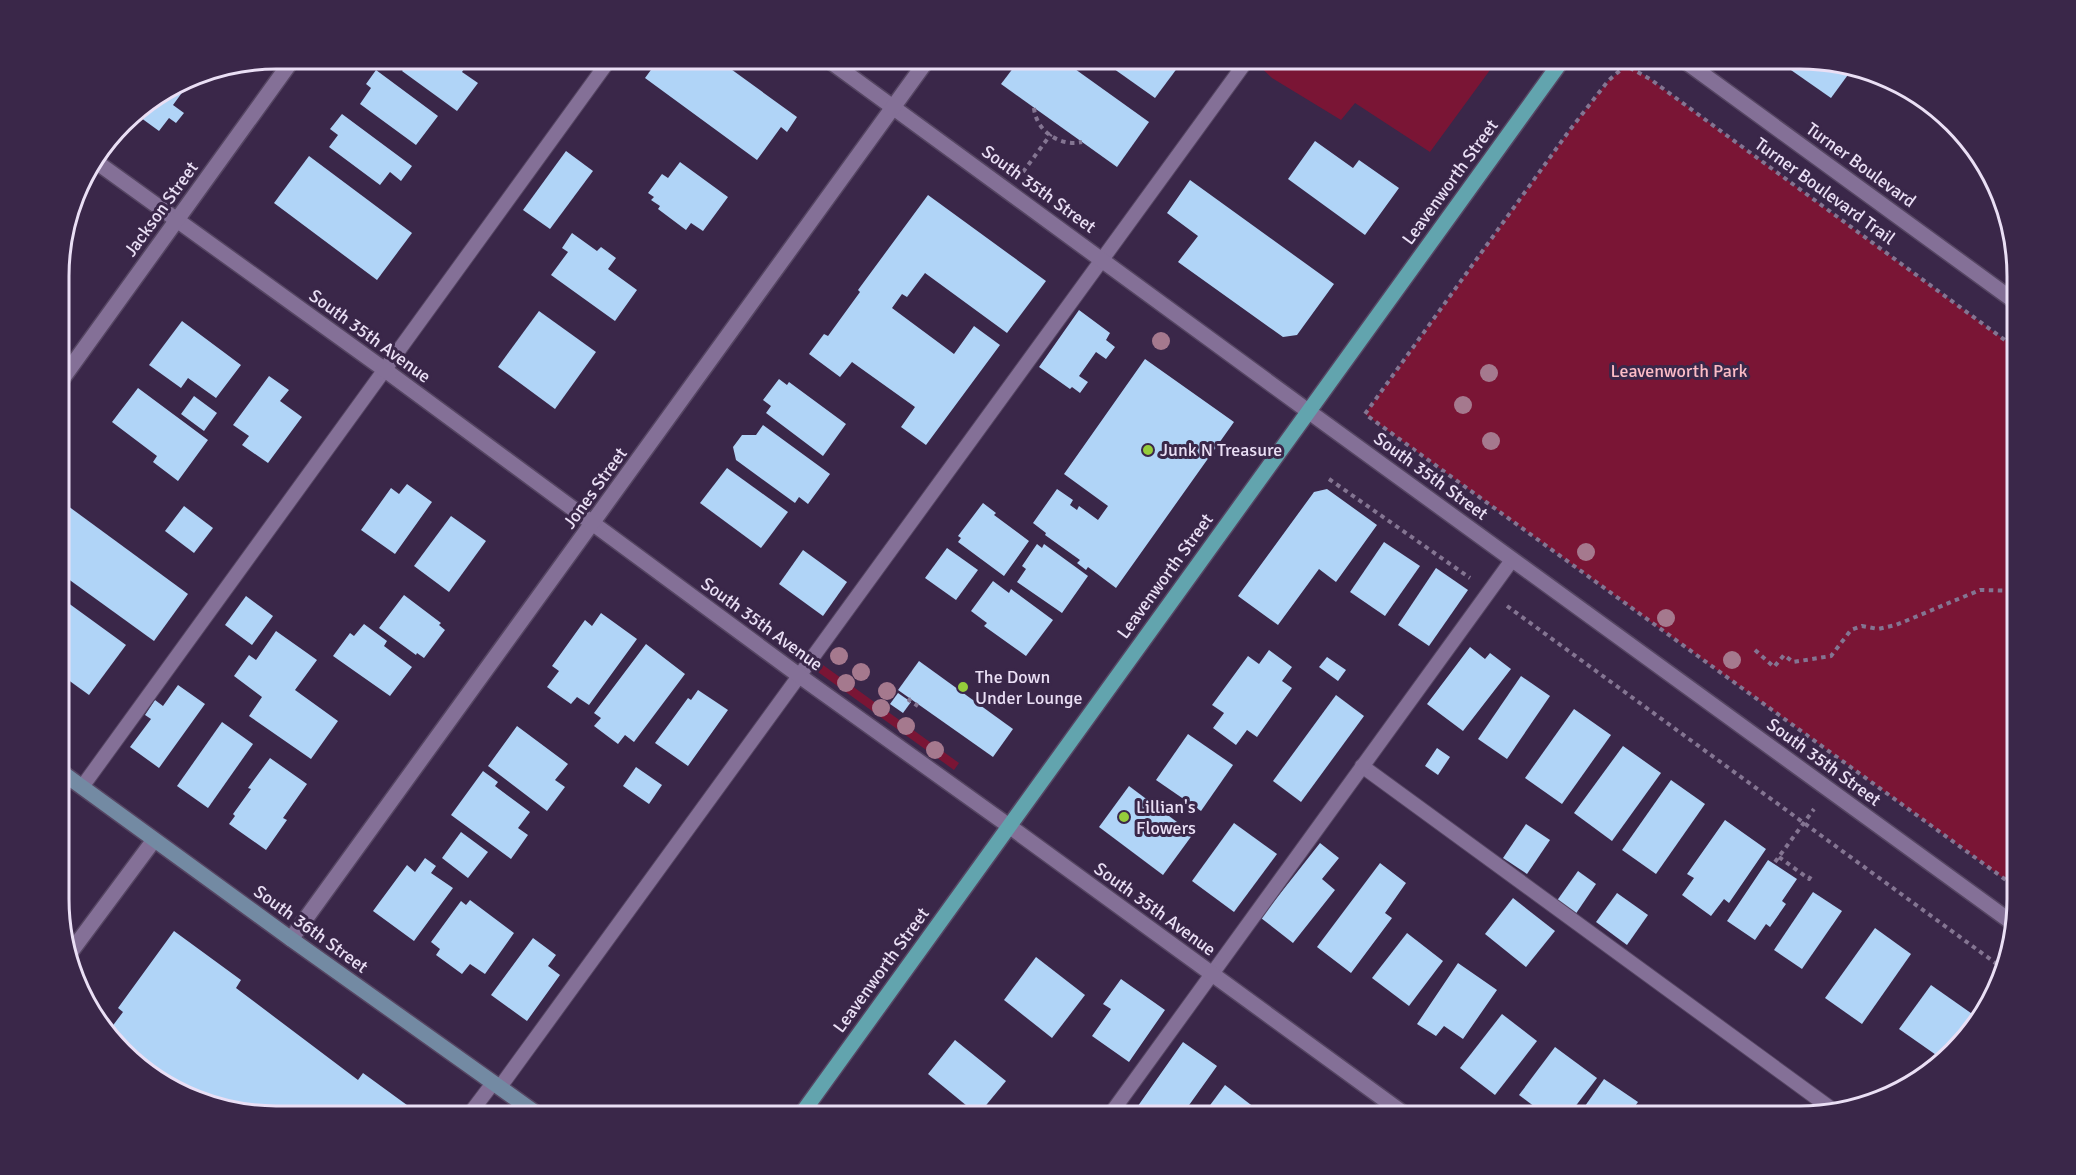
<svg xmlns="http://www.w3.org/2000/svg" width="2076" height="1175" viewBox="0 0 2076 1175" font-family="Signika,sans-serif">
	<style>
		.green { fill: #7a1535 }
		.building { fill: #b0d4f7 }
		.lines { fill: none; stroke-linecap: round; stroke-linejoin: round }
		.lane-casing { stroke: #554562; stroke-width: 16 }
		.street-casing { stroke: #554562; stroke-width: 18 }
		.secondary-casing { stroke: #554562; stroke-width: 18 }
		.primary-casing { stroke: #554562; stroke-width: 18 }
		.path { stroke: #847592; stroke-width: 4; stroke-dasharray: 4.5 4.5; stroke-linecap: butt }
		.lane { stroke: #847097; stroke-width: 14 }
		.street { stroke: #847097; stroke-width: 15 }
		.secondary { stroke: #738aa3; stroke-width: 15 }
		.primary { stroke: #62a4ae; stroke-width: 15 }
		.tree { fill: #a5798e }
		.poi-dot { fill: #95cc3b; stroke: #3a2749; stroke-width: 2 }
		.labels { text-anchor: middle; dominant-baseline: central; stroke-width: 6; stroke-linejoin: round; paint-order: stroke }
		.street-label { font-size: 18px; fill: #eadff5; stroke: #3a2749 }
		.park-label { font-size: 18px; fill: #fcbcc6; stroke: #3a2749 }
		.poi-label { font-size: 18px; fill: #eadff5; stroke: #3a2749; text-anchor: start }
		.rim { fill: none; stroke: #eadff5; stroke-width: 3 }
	</style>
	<rect width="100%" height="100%" fill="#3a2749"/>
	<g class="green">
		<polygon points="1252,59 1498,59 1430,152 1355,103 1341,120 1272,78"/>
		<polygon points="1628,65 1650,79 2017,349 2017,888 1365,414 1569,131 1608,81"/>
		<polygon points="823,665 959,763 954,770 818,672"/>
	</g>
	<g class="building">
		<polygon points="411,59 460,59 467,64 462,72 478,83 457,111 402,71"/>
		<polygon points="659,59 717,59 797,117 787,132 781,127 757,160 645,78"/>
		<polygon points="1020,59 1061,59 1149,122 1117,167 1001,84"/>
		<polygon points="1100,59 1184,59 1155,98"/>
		<polygon points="1775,59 1800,59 1850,72 1831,98"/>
		<polygon points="376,70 438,116 416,145 360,104 371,88 366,84"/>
		<polygon points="200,74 191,85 189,83 173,105 184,113 176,123 169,118 159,131 137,115 130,123 127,120 132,113 193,75"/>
		<polygon points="342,114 412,166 401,181 390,172 380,185 329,147 338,135 330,129"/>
		<polygon points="1950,126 1971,146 1970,147 1947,130"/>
		<polygon points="1315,141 1353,168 1359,160 1399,188 1365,235 1288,179"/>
		<polygon points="566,151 593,171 550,229 523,210"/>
		<polygon points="309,156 412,233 377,280 274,203"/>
		<polygon points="680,162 728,197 703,231 691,223 686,230 658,209 660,206 651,200 654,197 648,193 662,174 668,178"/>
		<polygon points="1190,180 1334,284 1297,335 1283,337 1178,262 1198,236 1167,213"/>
		<polygon points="928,195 1046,281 1007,333 925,273 907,297 902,294 892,308 954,354 974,326 1000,345 926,445 901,427 915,407 852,362 840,377 809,354 824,334 828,336 860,292 858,290"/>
		<polygon points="572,233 597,251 601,247 616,258 608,269 637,290 615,321 551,275 568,252 562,248"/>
		<polygon points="1079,310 1110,333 1106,340 1115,347 1106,359 1096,352 1079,376 1088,382 1080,393 1072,387 1070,389 1039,367"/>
		<polygon points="539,311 596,352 555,409 498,367"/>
		<polygon points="182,321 241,365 216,398 188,378 181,388 149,365"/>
		<polygon points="1145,359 1234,422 1116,588 1088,567 1086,570 1077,563 1080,560 1045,535 1046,533 1033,523 1057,489 1073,500 1070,505 1077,510 1079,506 1098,520 1108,506 1064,474"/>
		<polygon points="269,376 289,390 280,401 302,417 268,463 242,445 249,436 233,425"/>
		<polygon points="779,379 787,385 789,382 846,424 823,456 766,413 771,406 763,400"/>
		<polygon points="138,388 208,440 178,481 153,462 157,456 112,422"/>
		<polygon points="194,396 217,413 204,431 181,414"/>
		<polygon points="763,425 830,474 808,504 799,497 795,503 736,460 733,447 742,435 756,435"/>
		<polygon points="727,468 788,512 761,548 700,503"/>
		<polygon points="407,484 432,502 395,554 361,530 391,488 399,494"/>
		<polygon points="1327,489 1377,525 1336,582 1319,569 1278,625 1238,596 1314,492"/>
		<polygon points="983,503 996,513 994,515 1029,541 1004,576 958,542 961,538 958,536"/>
		<polygon points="68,506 188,594 154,641 60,573 60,516"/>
		<polygon points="184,506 213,528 194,553 165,531"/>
		<polygon points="451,516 486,541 449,592 414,566"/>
		<polygon points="1384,542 1420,566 1385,616 1350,592"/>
		<polygon points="1037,544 1042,548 1044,544 1088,576 1062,613 1017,582 1026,569 1022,566"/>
		<polygon points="947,548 978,570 956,600 925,578"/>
		<polygon points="803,550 847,582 823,616 779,584"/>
		<polygon points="1436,568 1468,590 1429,646 1398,625"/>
		<polygon points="993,581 1009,593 1011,589 1053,620 1026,656 984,626 987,623 971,611"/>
		<polygon points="404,595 441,623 439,625 445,630 424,658 417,653 416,655 379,628"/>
		<polygon points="246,596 273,616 252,645 225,625"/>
		<polygon points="60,597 126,645 89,695 60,674"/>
		<polygon points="601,613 637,639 589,705 577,697 571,704 547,687 559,671 552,666 585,620 592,626"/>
		<polygon points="364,624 387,641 384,646 412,667 390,696 333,656 350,633 354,636"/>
		<polygon points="276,631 317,660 295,690 338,721 311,759 249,716 262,697 234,676 249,655 256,660"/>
		<polygon points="646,644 685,674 634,742 625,735 618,744 594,726 601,718 594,713"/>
		<polygon points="1470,647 1485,659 1490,653 1511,669 1463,731 1427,704"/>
		<polygon points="1269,650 1292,667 1282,681 1292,688 1257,737 1247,730 1236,745 1213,728 1224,713 1212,705 1248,656 1259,664"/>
		<polygon points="1327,657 1346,670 1338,681 1319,667"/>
		<polygon points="919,661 1013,729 993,757 898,690"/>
		<polygon points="1521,676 1550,696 1507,759 1478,739"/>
		<polygon points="178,685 205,704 159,768 130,747 151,719 145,715 155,700 163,706"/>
		<polygon points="698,690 728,710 688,766 655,743 688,698 691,700"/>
		<polygon points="898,693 911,702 903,713 890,704"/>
		<polygon points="1336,695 1364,716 1301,802 1273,781"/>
		<polygon points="1574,709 1611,735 1562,804 1525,778"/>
		<polygon points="222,722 253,744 208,808 177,786"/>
		<polygon points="517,726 568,764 555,780 565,787 547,811 488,766"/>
		<polygon points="1188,734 1233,765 1201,811 1156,780"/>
		<polygon points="1623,746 1661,773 1612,841 1574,813"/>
		<polygon points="1437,748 1450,757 1438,775 1425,766"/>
		<polygon points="270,758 307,784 283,818 287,820 266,850 229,824 235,816 233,814 251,789 248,788"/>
		<polygon points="636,767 662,785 649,804 623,786"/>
		<polygon points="483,771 498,782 495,786 530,812 518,828 528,835 511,859 451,815"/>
		<polygon points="1671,780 1705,804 1656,874 1622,850"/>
		<polygon points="1129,786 1193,834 1163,875 1099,827"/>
		<polygon points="1725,820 1766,849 1729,903 1724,899 1711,916 1682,895 1694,878 1687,874"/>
		<polygon points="1234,823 1277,854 1234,912 1192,881"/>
		<polygon points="1526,824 1550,840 1527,874 1503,858"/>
		<polygon points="461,832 488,852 468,878 442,858"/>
		<polygon points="1320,843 1339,858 1322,879 1335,890 1293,943 1261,918"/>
		<polygon points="425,858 436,866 431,873 453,888 414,941 373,911 407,865 415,872"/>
		<polygon points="1768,860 1797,879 1782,901 1786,904 1770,927 1766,924 1755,940 1727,921"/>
		<polygon points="1380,863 1406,883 1385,913 1392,918 1351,973 1317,947"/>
		<polygon points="1578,871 1596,884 1575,915 1556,902"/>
		<polygon points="1813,892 1842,911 1802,969 1774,950"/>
		<polygon points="1617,893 1648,915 1627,945 1596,922"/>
		<polygon points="1513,898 1555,931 1526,967 1485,934"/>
		<polygon points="470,900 514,933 485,974 470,964 462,974 436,955 440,949 431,942 461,901 466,905"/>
		<polygon points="1875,928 1911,954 1862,1024 1825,998"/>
		<polygon points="174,931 241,980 236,988 358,1080 363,1073 422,1116 276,1116 201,1096 197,1094 196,1095 168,1087 108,1032 123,1012 118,1008"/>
		<polygon points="1407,933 1443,961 1409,1006 1372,978"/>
		<polygon points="533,938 556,955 548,966 560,975 527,1021 491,995"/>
		<polygon points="1036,957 1085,995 1052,1038 1004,1000"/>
		<polygon points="1458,963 1497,990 1463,1039 1444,1026 1436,1036 1417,1024"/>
		<polygon points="1121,979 1165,1010 1129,1062 1092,1036 1111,1009 1103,1004"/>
		<polygon points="1931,985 1978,1018 1939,1057 1899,1029"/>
		<polygon points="1502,1014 1537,1041 1495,1095 1460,1068"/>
		<polygon points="955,1040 1006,1081 978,1115 928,1074"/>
		<polygon points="1183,1042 1217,1066 1182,1115 1172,1109 1168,1116 1138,1116 1133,1113"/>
		<polygon points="1555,1047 1597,1078 1568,1116 1547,1116 1519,1095"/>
		<polygon points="1604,1079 1638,1102 1628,1116 1578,1116"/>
		<polygon points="1225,1085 1263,1114 1261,1116 1202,1116"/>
	</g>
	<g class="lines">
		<defs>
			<g id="lane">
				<polyline points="1362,766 1833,1110"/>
				<polyline points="82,787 610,59"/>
				<polyline points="500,1087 1248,59 1247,59"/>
				<polyline points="468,1116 493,1083"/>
				<polyline points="1109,1116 1512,560"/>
			</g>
			<g id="street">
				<polyline points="827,59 1308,411 2014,924"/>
				<polyline points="1682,59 2017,303"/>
				<polyline points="95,161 385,370 801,677 1009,826 1407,1116"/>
				<polyline points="60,382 293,59"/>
				<polyline points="291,939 928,59"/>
				<polyline points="70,953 154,840"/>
			</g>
			<polyline id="secondary" points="60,771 291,939 540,1116"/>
			<polyline id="primary" points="800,1116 1563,59"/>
		</defs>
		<use href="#lane" class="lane-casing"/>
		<use href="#street" class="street-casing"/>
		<use href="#secondary" class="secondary-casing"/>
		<use href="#primary" class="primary-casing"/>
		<g class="path">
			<polyline points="1614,59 1650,79 2017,349"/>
			<polyline points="1633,59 1608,81 1569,131 1365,414 2017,888"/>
			<path d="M 1034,108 C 1036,131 1060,147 1082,142"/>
			<polyline points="1023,172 1051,134"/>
			<polyline points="1329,479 1470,578"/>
			<polyline points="1507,606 2001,967"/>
			<polyline points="1755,650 1774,667 1784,655 1793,662 1831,656 1851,630 1862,626 1878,629 1896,625 1980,590 2017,591"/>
			<polyline points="911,699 909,700 918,706"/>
			<polyline points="1779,857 1809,879 1811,876"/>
			<polyline points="1775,862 1814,809"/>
		</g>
		<use href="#lane" class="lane"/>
		<use href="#street" class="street"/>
		<use href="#secondary" class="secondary"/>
		<use href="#primary" class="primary"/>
	</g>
	<g class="tree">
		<circle cx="1161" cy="341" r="9"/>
		<circle cx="1489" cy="373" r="9"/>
		<circle cx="1463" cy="405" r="9"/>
		<circle cx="1491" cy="441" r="9"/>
		<circle cx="1586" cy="552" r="9"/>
		<circle cx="1666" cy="618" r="9"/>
		<circle cx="839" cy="656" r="9"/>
		<circle cx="1732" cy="660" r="9"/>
		<circle cx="861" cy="672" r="9"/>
		<circle cx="846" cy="683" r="9"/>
		<circle cx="887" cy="691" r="9"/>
		<circle cx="881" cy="708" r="9"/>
		<circle cx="906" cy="726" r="9"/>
		<circle cx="935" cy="750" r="9"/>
	</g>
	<g class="poi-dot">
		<circle cx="1148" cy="450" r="6"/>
		<circle cx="963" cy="687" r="6"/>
		<circle cx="1124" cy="817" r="6"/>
	</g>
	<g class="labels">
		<g class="street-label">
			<text transform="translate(1861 165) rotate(36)">Turner Boulevard</text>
			<text transform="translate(1450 182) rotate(-54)">Leavenworth Street</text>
			<text transform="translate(1039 189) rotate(36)">South 35th Street</text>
			<text transform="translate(1825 191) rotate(36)">Turner Boulevard Trail</text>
			<text transform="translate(161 209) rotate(-54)">Jackson Street</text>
			<text transform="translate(370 336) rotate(36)">South 35th Avenue</text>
			<text transform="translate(1431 476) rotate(36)">South 35th Street</text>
			<text transform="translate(595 488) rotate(-54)">Jones Street</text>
			<text transform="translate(1165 576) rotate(-54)">Leavenworth Street</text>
			<text transform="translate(762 624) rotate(36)">South 35th Avenue</text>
			<text transform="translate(1824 762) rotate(36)">South 35th Street</text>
			<text transform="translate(1155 909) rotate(36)">South 35th Avenue</text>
			<text transform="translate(311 929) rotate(36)">South 36th Street</text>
			<text transform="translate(881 970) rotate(-54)">Leavenworth Street</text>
		</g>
		<g class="park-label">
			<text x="1679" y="371">Leavenworth Park</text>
		</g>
		<g class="poi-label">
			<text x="1160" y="450">Junk N Treasure</text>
			<text x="975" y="677">The Down<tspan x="975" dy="21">Under Lounge</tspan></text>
			<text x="1136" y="807">Lillian's<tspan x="1136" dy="21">Flowers</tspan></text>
		</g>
	</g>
	<path d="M0 0H2076V1175H0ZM276 69H1800A207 207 0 0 1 2007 276V899A207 207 0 0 1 1800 1106H276A207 207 0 0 1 69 899V276A207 207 0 0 1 276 69Z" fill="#3a2749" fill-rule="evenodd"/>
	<path class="rim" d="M276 69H1800A207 207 0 0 1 2007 276V899A207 207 0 0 1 1800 1106H276A207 207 0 0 1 69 899V276A207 207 0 0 1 276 69Z"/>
</svg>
